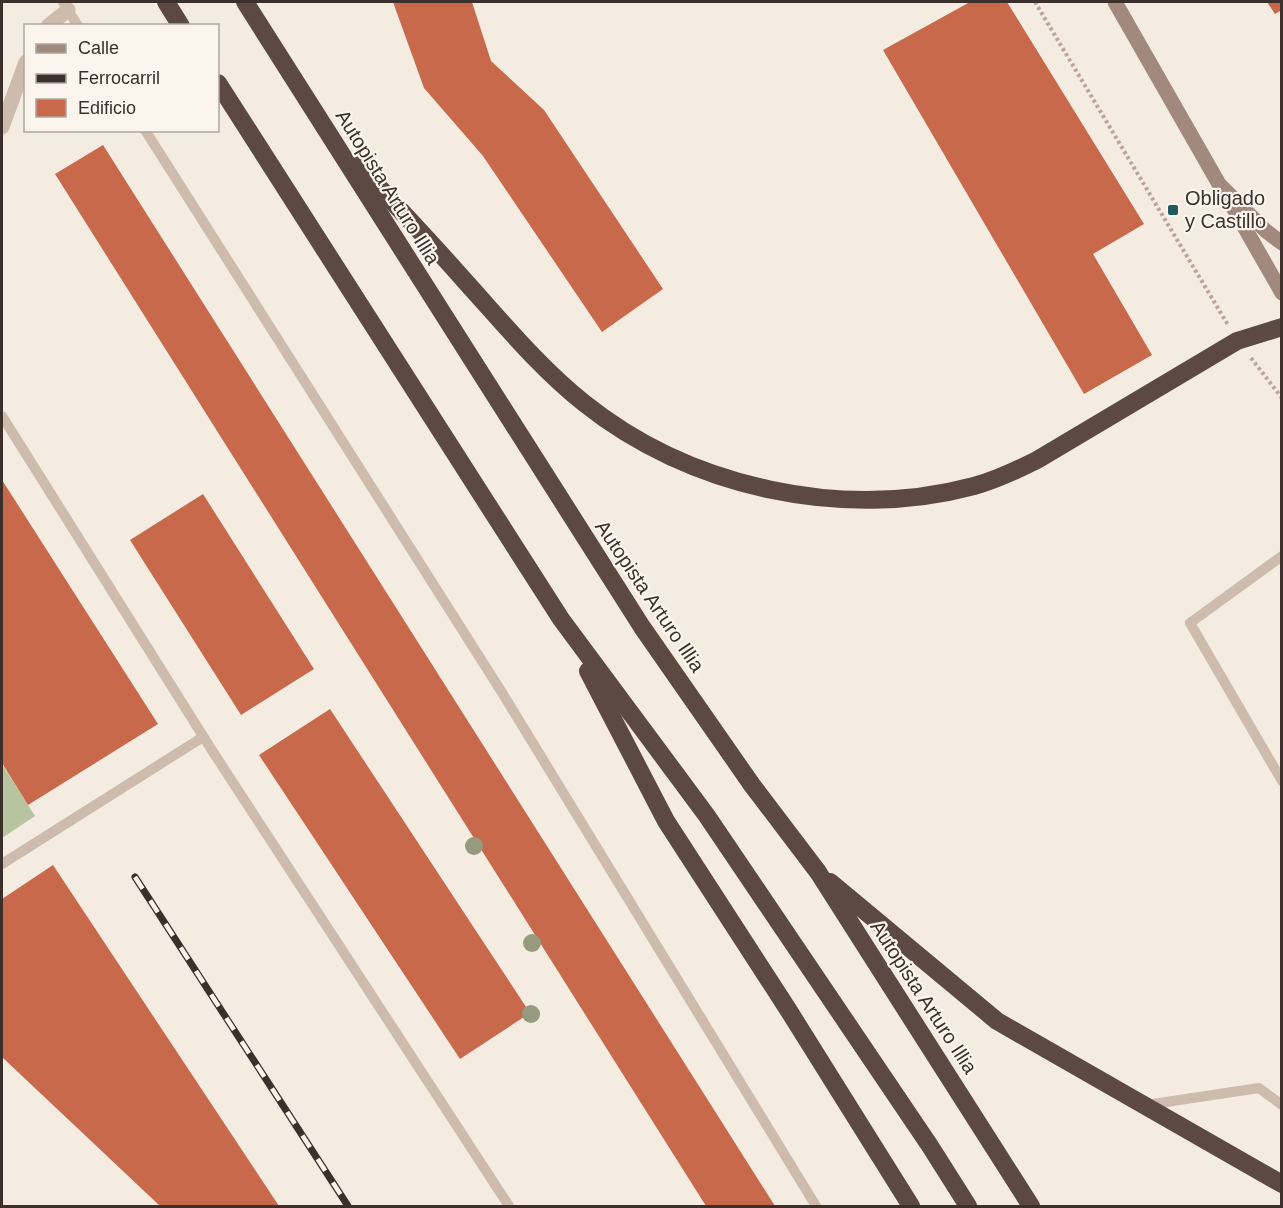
<svg xmlns="http://www.w3.org/2000/svg" width="1283" height="1208" viewBox="0 0 1283 1208" font-family="Arial,sans-serif">
	<style>
		.park { fill: #b8c4a0 }
		.building { fill: #c8694b }
		.lines { fill: none; stroke-linecap: round; stroke-linejoin: round }
		.path { stroke: #b9a596; stroke-width: 4; stroke-dasharray: 3 3; stroke-linecap: butt }
		.service { stroke: #cdbbac; stroke-width: 10 }
		.minor { stroke: #cdbbac; stroke-width: 15 }
		.secondary { stroke: #a18a7d; stroke-width: 15 }
		.motorway { stroke: #5c4a42; stroke-width: 18 }
		.rail-casing { stroke: #3b302b; stroke-width: 7 }
		.rail { stroke: #fbf5ee; stroke-width: 4.5; stroke-dasharray: 14; stroke-linecap: butt }
		.tree { fill: #969b7f }
		.poi-dot { fill: #1f5a5e; stroke: #fbf5ee; stroke-width: 2 }
		.labels { text-anchor: middle; dominant-baseline: central; stroke-width: 4.5; stroke-linejoin: round; paint-order: stroke }
		.street-label { font-size: 20px; fill: #3b302b; stroke: #fbf5ee }
		.poi-label { font-size: 20px; fill: #3b302b; stroke: #fbf5ee; text-anchor: start }
	</style>
	<rect width="100%" height="100%" fill="#f4ebe1"/>
	<polygon class="park" points="2,764 35,816 2,838"/>
	<g class="building">
		<polygon points="393,2 472,2 491,61 544,110 663,289 602,332 483,156 424,88"/>
		<polygon points="970,2 1007,2 1144,224 1093,254 1152,355 1084,394 883,50"/>
		<polygon points="1267,2 1282,2 1282,10 1275,14"/>
		<polygon points="103,145 775,1206 706,1206 55,174"/>
		<polygon points="2,480 158,724 28,805 2,763"/>
		<polygon points="203,494 314,669 241,715 130,540"/>
		<polygon points="330,709 530,1013 460,1059 259,755"/>
		<polygon points="53,865 279,1206 160,1206 2,1057 2,899"/>
	</g>
	<g class="lines">
		<g class="path">
			<polyline points="1035,2 1228,325"/>
			<polyline points="1251,358 1282,398"/>
		</g>
		<g class="service">
			<polyline points="63,2 78,26"/>
			<polyline points="145,130 501,691 816,1206"/>
			<polyline points="2,416 213,752 509,1206"/>
			<polyline points="1282,556 1190,623 1282,781"/>
			<polyline points="2,864 203,737"/>
			<polyline points="1146,1105 1259,1088 1282,1105"/>
		</g>
		<g class="minor">
			<polyline points="48,26 68,10"/>
			<polyline points="2,127 26,62"/>
		</g>
		<g class="secondary">
			<polyline points="1115,2 1219,184 1266,231 1282,243"/>
			<polyline points="1230,202 1282,293"/>
		</g>
		<g class="motorway">
			<polyline points="166,2 181,26"/>
			<polyline points="245,2 642,627 752,785 818,872 1031,1206"/>
			<polyline points="218,83 561,619 707,816 930,1146 968,1206"/>
			<path d="M 357,163 C 392,202 429,240 464,280 C 503,323 539,367 584,403 C 690,488 843,521 974,486 C 996,480 1017,470 1037,460 L 1237,341 L 1282,327"/>
			<polyline points="588,671 666,821 789,1011 911,1206"/>
			<polyline points="830,882 997,1021 1282,1184"/>
		</g>
		<defs>
			<polyline id="rail" points="135,877 348,1206"/>
		</defs>
		<use href="#rail" class="rail-casing"/>
		<use href="#rail" class="rail"/>
	</g>
	<g class="tree">
		<circle cx="474" cy="846" r="9"/>
		<circle cx="532" cy="943" r="9"/>
		<circle cx="531" cy="1014" r="9"/>
	</g>
	<rect class="poi-dot" x="1167" y="204" width="12" height="12" rx="3"/>
	<g class="labels">
		<g class="street-label">
			<text transform="translate(388 187) rotate(58)">Autopista Arturo Illia</text>
			<text transform="translate(650 596) rotate(56)">Autopista Arturo Illia</text>
			<text transform="translate(924 997) rotate(57)">Autopista Arturo Illia</text>
		</g>
		<g class="poi-label">
			<text x="1185" y="198">Obligado<tspan x="1185" dy="23">y Castillo</tspan></text>
		</g>
	</g>
	<rect width="1283" height="1208" fill="none" stroke="#3b302b" stroke-width="6"/>
	<rect x="24" y="24" width="195" height="108" fill="#fbf5ee" stroke="#aea6a0" stroke-width="1.5"/>
	<rect x="36" y="44" width="30" height="9" fill="#a18a7d" stroke="#aea6a0" stroke-width="1.5"/>
	<text x="78" y="54" font-size="18" fill="#3b302b">Calle</text>
	<rect x="36" y="74" width="30" height="9" fill="#3b302b" stroke="#aea6a0" stroke-width="1.5"/>
	<text x="78" y="84" font-size="18" fill="#3b302b">Ferrocarril</text>
	<rect x="36" y="99" width="30" height="18" fill="#c8694b" stroke="#aea6a0" stroke-width="1.5"/>
	<text x="78" y="114" font-size="18" fill="#3b302b">Edificio</text>
</svg>
